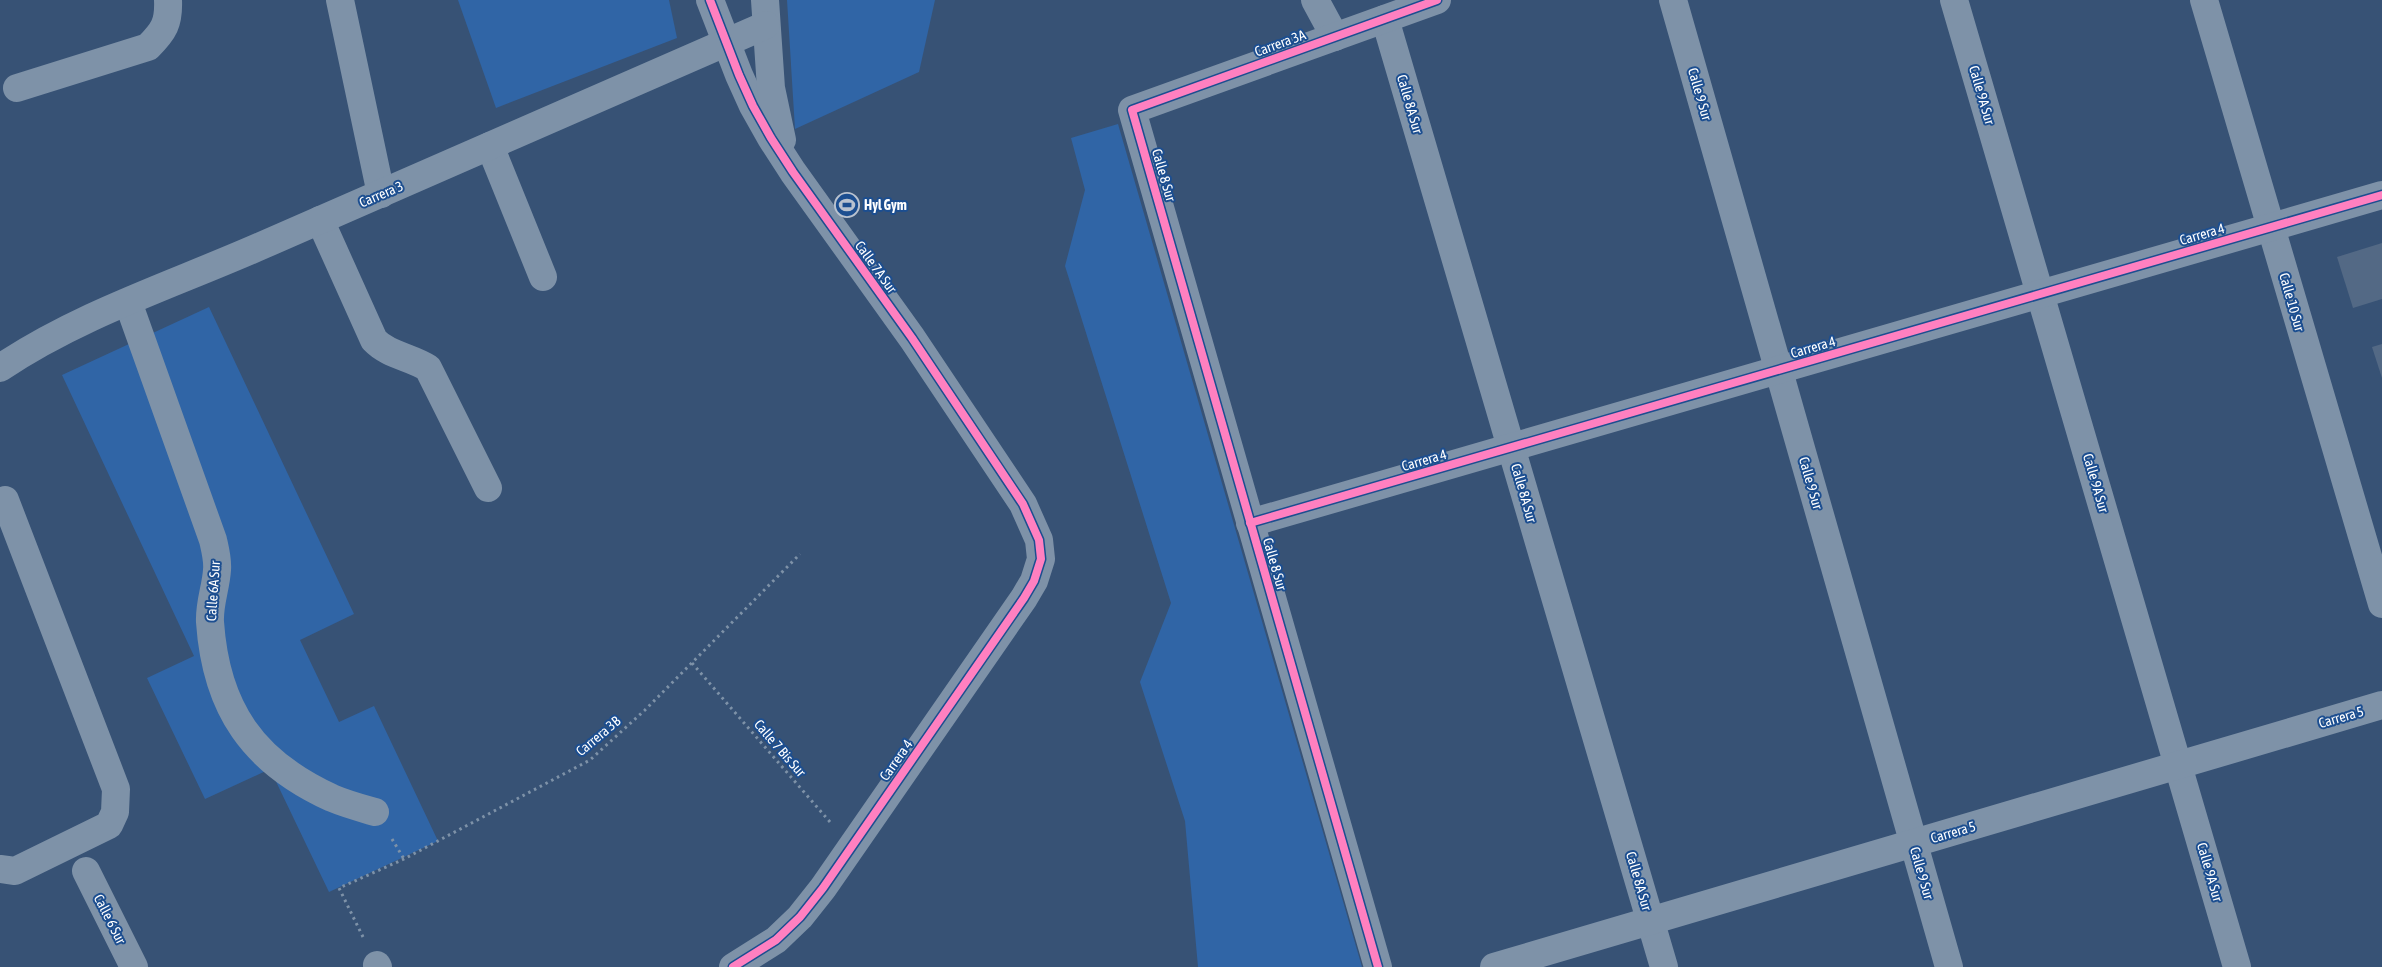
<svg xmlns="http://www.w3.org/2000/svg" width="2382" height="967" viewBox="0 0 2382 967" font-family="'Asap Condensed',sans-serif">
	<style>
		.green { fill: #3065a6 }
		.building { fill: #536985 }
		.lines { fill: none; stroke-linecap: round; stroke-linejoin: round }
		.path { stroke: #7e92a8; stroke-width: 3; stroke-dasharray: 2.5 4; stroke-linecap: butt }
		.minor { stroke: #7e92a8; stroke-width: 28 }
		.cycleway-casing { stroke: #1c4e90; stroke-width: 11 }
		.cycleway { stroke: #ff80c0; stroke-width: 8 }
		.labels { text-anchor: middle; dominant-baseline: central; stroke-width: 4; stroke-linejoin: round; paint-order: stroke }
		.street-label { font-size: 14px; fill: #fff; stroke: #1c4e90 }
		.poi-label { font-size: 14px; font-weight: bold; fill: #fff; stroke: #1c4e90; text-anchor: start }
	</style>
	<rect width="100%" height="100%" fill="#375275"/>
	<g class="green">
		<polygon points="458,0 669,0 677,38 496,108"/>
		<polygon points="787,0 935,0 919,72 795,129"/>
		<polygon points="1118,124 1362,967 1198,967 1185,821 1140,682 1171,603 1065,266 1085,190 1071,138"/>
		<polygon points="209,307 354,614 300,640 339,722 374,706 438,841 329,892 270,769 205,799 147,678 194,656 62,375"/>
	</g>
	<g class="building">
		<polygon points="2382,243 2382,299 2353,308 2337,257"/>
		<polygon points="2382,344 2382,378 2372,347"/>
	</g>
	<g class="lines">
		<g class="path">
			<polyline points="692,663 830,822"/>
			<polyline points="392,839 404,859"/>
			<polyline points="363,937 339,888 404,859 590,760 645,710 800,554"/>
		</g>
		<g class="minor">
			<polyline points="340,0 381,194"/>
			<polyline points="710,0 739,75 753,106 771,138 793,172 912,338 1023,504 1039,540 1041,559 1034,581 1024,598 823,888 800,917 776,940 733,967"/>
			<polyline points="765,0 771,88 782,140"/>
			<polyline points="1315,0 1335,37"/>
			<polyline points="1673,0 1949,967"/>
			<polyline points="1954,0 2237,967"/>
			<polyline points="2204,0 2382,604"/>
			<polyline points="1385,19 1664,967"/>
			<path d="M 17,88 L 148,47 C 164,31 169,23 168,0"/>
			<polyline points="490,146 543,277"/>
			<path d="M 320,220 L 374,340 C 388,355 411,357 428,368 L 488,488"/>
			<path d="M 128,302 L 213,540 C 215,549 218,560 217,570 C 216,587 209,604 210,622 C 216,709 253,762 332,798 C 346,804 361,808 375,812"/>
			<path d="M 0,368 C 80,314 175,284 263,245 C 431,172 598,98 766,25"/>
			<polyline points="1250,523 2382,195"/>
			<polyline points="0,869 15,871 109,825 115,812 116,789 5,500"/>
			<polyline points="86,871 134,967"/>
			<polyline points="377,965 378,967"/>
			<polyline points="1378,967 1132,110 1437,0"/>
			<polyline points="1494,967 2382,705"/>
		</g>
		<defs>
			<g id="cycleway">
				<polyline points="710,0 739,75 753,106 771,138 793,172 912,338 1023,504 1039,540 1041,559 1034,581 1024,598 823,888 800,917 776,940 733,967"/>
				<polyline points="1250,523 2382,195"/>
				<polyline points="1378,967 1132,110 1437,0"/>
			</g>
		</defs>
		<use href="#cycleway" class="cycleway-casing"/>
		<use href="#cycleway" class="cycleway"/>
	</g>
	<defs>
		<symbol id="stadium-ring" viewBox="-11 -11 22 22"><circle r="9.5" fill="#1c4e90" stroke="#b9c2cf" stroke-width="1.5"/><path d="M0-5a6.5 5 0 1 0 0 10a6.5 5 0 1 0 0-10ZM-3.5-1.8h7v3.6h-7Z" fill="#b9c2cf"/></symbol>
	</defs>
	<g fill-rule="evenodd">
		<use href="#stadium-ring" x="833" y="191" width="28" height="28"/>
	</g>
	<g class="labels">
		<g class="street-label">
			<text transform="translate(1280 43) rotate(-20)">Carrera 3A</text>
			<text transform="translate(1700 94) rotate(74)">Calle 9 Sur</text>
			<text transform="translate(1982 95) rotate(74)">Calle 9A Sur</text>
			<text transform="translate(1410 104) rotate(74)">Calle 8A Sur</text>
			<text transform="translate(1164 175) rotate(74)">Calle 8 Sur</text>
			<text transform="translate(381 194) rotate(-23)">Carrera 3</text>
			<text transform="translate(2202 234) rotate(-16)">Carrera 4</text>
			<text transform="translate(876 267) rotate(54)">Calle 7A Sur</text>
			<text transform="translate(2292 302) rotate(74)">Calle 10 Sur</text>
			<text transform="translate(1813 347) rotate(-16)">Carrera 4</text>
			<text transform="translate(1424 460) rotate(-16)">Carrera 4</text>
			<text transform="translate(1811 483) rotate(74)">Calle 9 Sur</text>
			<text transform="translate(2096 483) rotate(74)">Calle 9A Sur</text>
			<text transform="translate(1524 493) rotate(74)">Calle 8A Sur</text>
			<text transform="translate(1275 564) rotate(74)">Calle 8 Sur</text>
			<text transform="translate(213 591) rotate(-86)">Calle 6A Sur</text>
			<text transform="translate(2341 717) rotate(-16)">Carrera 5</text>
			<text transform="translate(598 736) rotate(-40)">Carrera 3B</text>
			<text transform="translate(780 748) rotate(49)">Calle 7 Bis Sur</text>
			<text transform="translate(896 760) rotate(-55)">Carrera 4</text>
			<text transform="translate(1953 832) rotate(-16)">Carrera 5</text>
			<text transform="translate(2210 872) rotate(74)">Calle 9A Sur</text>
			<text transform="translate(1922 873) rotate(74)">Calle 9 Sur</text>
			<text transform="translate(1639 881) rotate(74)">Calle 8A Sur</text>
			<text transform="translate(110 919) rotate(63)">Calle 6 Sur</text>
		</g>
		<g class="poi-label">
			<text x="864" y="205">Hyl Gym</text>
		</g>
	</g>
</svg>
